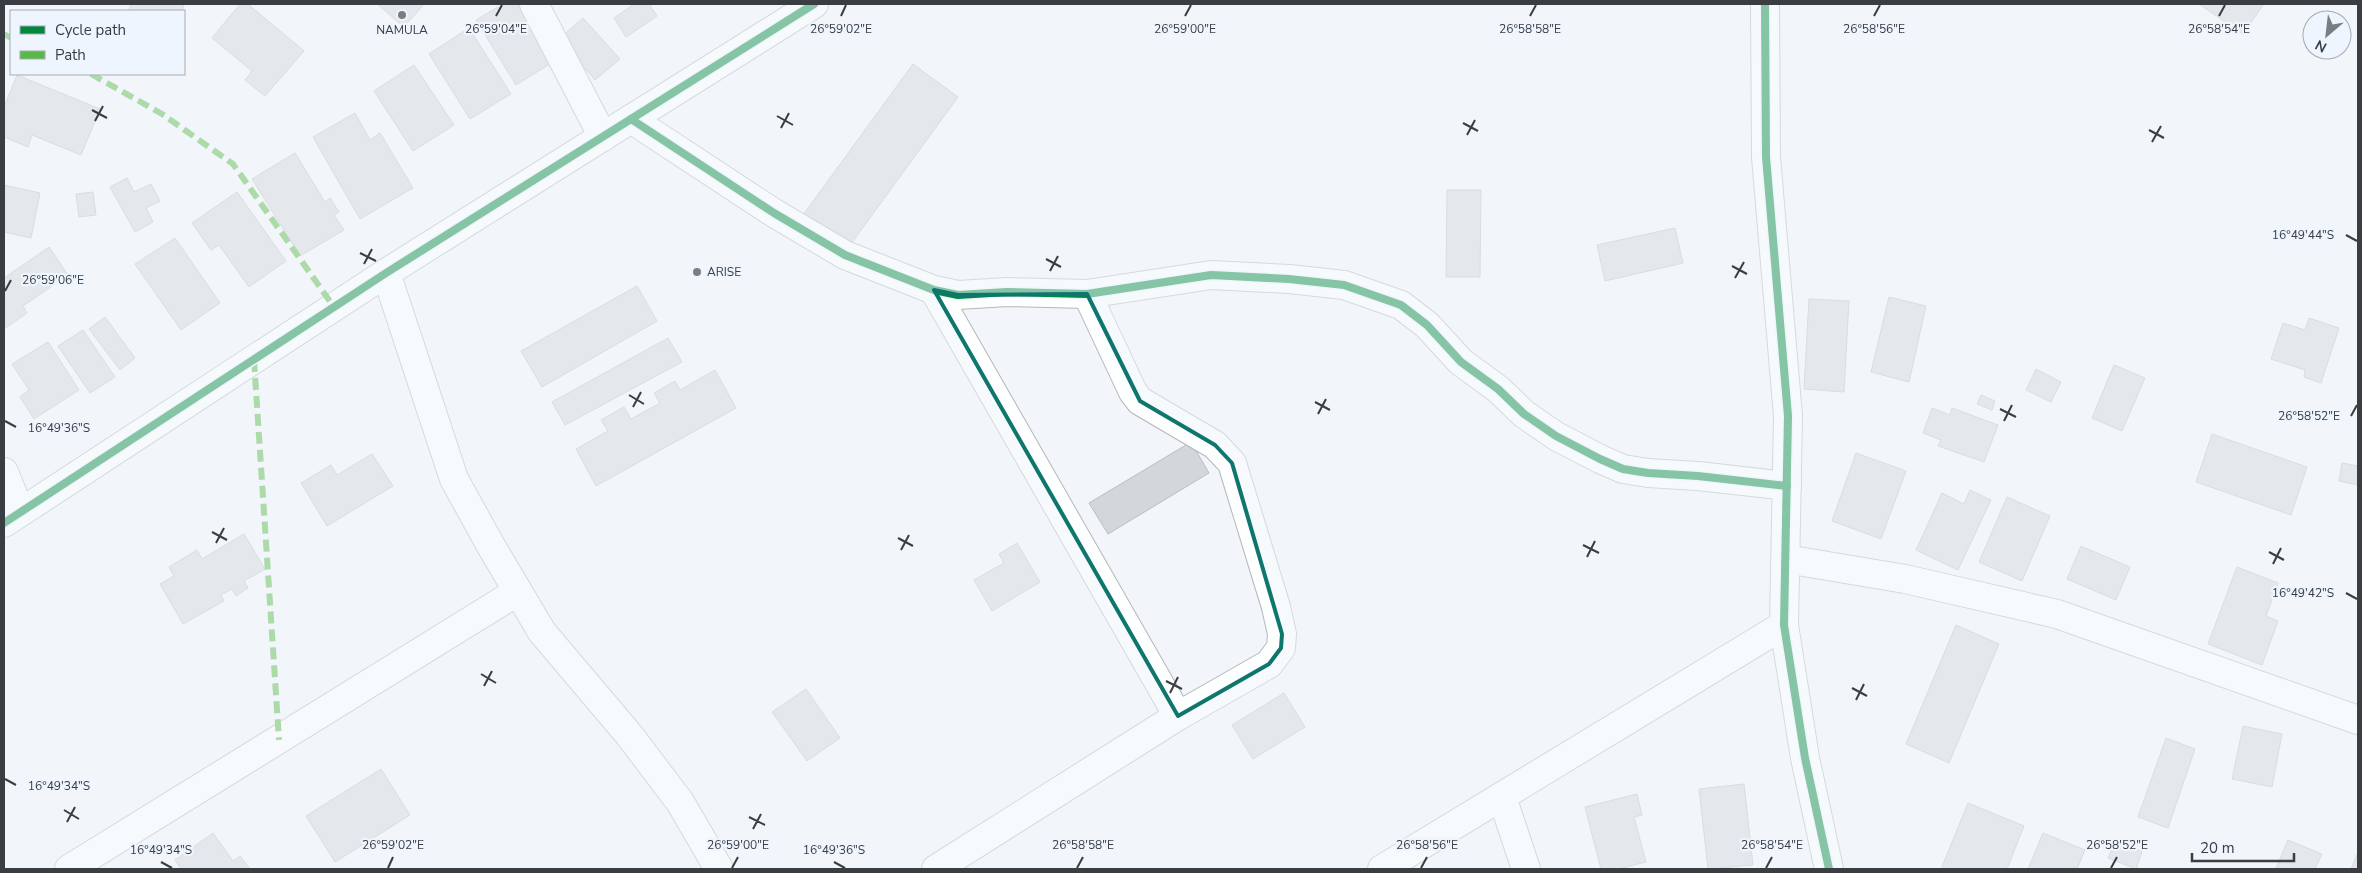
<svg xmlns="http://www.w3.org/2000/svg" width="2362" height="873" viewBox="0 0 2362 873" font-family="'Nunito Sans',sans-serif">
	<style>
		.building { fill: #d3d7db; stroke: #babec1 }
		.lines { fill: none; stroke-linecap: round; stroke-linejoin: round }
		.street-casing { stroke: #b4b7ba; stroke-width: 30 }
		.secondary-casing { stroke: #b4b7ba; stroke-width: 30 }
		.street { stroke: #fdfefe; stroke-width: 28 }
		.secondary { stroke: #fdfefe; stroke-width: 28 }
		.quiet { stroke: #58b947; stroke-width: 6; stroke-dasharray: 12 6; stroke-linecap: butt }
		.cycleway-casing { stroke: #eef5fe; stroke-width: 11 }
		.cycleway { stroke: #00873e; stroke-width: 8 }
		.marked { fill: none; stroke: #0f766e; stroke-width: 4; stroke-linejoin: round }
		.ticks { fill: none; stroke: #3a3d41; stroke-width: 2 }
		.poi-dot { fill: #7a7e82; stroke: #eef5fe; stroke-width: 2 }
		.labels { text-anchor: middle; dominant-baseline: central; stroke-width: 4.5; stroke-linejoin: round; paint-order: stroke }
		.poi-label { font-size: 12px; fill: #3a3d41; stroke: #eef5fe }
		.ticks-label { font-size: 12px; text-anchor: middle; fill: #3a3d41; stroke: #eef5fe; stroke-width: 4.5; stroke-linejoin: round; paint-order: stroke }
	</style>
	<rect width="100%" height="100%" fill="#f2f6fa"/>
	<g class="building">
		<polygon points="131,4 184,4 182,11 129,11"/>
		<polygon points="240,4 248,4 304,51 265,96 245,80 252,71 212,38"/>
		<polygon points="377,4 424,4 404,27"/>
		<polygon points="503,4 517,4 553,62 516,85 476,20"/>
		<polygon points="634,4 649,4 657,16 626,37 614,18"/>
		<polygon points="2199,4 2264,4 2243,34"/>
		<polygon points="583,18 620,59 595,80 559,39"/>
		<polygon points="469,28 511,94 470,119 429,54"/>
		<polygon points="913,64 958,97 848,248 803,215"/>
		<polygon points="414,65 454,125 413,151 374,91"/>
		<polygon points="17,75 100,109 81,155 32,135 28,147 4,137 4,107"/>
		<polygon points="355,113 370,140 380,133 413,188 360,219 313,137"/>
		<polygon points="295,153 325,202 330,198 339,212 334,215 344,230 300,256 252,179"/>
		<polygon points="127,178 134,192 151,184 160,201 146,208 153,222 135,232 110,187"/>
		<polygon points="4,185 40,193 31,238 4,232"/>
		<polygon points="1447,190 1481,190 1480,277 1446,277"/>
		<polygon points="93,192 96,215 79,217 76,194"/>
		<polygon points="237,192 286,261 249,287 219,245 211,250 192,223"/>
		<polygon points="1675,228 1683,263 1605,281 1597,245"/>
		<polygon points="175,238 220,303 181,330 135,264"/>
		<polygon points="49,247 68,275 23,306 27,313 4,329 4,278"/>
		<polygon points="637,286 657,321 542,387 521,351"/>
		<polygon points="1889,297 1926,306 1909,382 1871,372"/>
		<polygon points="1809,299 1849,301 1844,392 1804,389"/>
		<polygon points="105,317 135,358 120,370 89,329"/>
		<polygon points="2309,318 2339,328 2321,383 2304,377 2305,370 2271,359 2283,323 2305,330"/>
		<polygon points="83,330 115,377 90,393 58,346"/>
		<polygon points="668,338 682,362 565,425 552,402"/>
		<polygon points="48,342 79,390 34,419 20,397 29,390 12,364"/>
		<polygon points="2114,365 2145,378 2122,431 2092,418"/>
		<polygon points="2036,369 2061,382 2051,402 2026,390"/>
		<polygon points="715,370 736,408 596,486 576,449 608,431 601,420 624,407 631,419 660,403 654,393 675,381 680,390"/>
		<polygon points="1981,395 1995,401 1992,410 1977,404"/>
		<polygon points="1932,408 1950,415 1952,408 1998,425 1984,462 1938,446 1941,440 1923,433"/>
		<polygon points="2212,434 2307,467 2291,515 2196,482"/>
		<polygon points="1191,442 1209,473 1108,534 1089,503"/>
		<polygon points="1856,453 1906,471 1881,539 1832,521"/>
		<polygon points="372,454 393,486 327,526 301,483 331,465 337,475"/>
		<polygon points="2342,463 2358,466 2358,485 2339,481"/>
		<polygon points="1970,490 1991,500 1958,570 1916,550 1942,493 1964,504"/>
		<polygon points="2007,497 2050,516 2022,581 1979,562"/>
		<polygon points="244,534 265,569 244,581 248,588 236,596 232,589 221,595 224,601 183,624 160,584 174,576 169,567 197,550 202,559"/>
		<polygon points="1017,543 1040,582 992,611 974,580 1004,563 999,554"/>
		<polygon points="2081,546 2130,567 2116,600 2067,579"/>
		<polygon points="2237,567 2278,583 2266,616 2278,621 2262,665 2208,644"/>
		<polygon points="1956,625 1999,644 1949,763 1906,744"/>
		<polygon points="806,689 840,738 807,761 772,712"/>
		<polygon points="1284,693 1305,727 1253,759 1232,725"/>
		<polygon points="2243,726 2282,734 2272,787 2232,779"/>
		<polygon points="2166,738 2195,749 2168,828 2138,817"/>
		<polygon points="381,769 410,815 335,862 306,816"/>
		<polygon points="1744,784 1753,865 1708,869 1699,789"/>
		<polygon points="1637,794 1642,815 1634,817 1646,862 1618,869 1601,869 1585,807"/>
		<polygon points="1968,803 2024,826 2007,869 1941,869"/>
		<polygon points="213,833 233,861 240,856 250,869 181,869 175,860"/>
		<polygon points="2043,833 2085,850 2077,869 2028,869"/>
		<polygon points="2288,840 2322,854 2315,869 2276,868"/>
		<polygon points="2115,841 2142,852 2136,869 2108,858"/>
		<polygon points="2358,852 2358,869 2351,869"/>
	</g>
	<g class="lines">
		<defs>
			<g id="street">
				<polyline points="534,4 603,137"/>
				<polyline points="1765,4 1766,157 1788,416 1784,625 1805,758 1829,869"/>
				<polyline points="631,119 774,213 845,255 934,290 958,295 1007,292 1087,294 1211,275 1289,279 1344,285 1401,305 1427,325 1461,362 1498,389 1524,414 1556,436 1600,459 1623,469 1648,473 1698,476 1787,486"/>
				<polyline points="386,273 454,479 491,546 542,632 630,736 680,802 719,869"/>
				<polyline points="934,290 1178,716"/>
				<polyline points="4,472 20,512"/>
				<polyline points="1786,559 1905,579 2057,614 2358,720"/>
				<polyline points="1502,797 1526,869"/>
				<polyline points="69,869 517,592"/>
				<polyline points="936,869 1178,716 1269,664 1281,648 1282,634 1276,607 1232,463 1215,445 1140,401 1133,392 1087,294"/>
				<polyline points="1382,869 1784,625"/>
			</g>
			<polyline id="secondary" points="4,523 386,273 814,4"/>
		</defs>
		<use href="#street" class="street-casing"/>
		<use href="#secondary" class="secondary-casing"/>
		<use href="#street" class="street"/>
		<use href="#secondary" class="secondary"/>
		<g class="quiet">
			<polyline points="4,34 11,38"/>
			<polyline points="91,74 162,114 233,164 334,307"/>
			<polyline points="254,360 279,740"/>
		</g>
		<defs>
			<g id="cycleway">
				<polyline points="1765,4 1766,157 1788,416 1784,625 1805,758 1829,869"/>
				<polyline points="631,119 774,213 845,255 934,290 958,295 1007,292 1087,294 1211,275 1289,279 1344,285 1401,305 1427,325 1461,362 1498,389 1524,414 1556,436 1600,459 1623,469 1648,473 1698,476 1787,486"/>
				<polyline points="4,523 386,273 814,4"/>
			</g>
		</defs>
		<use href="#cycleway" class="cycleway-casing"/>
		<use href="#cycleway" class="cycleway"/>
	</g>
	<path d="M0 0H2362V873H0ZM 934,290 L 958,295 L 1087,294 L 1140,401 L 1215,445 L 1232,463 L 1282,634 L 1281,648 L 1269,664 L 1178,716 Z" fill="#f2f6fa" fill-opacity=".55" fill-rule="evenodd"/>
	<path class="marked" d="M 934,290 L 958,295 L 1087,294 L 1140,401 L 1215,445 L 1232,463 L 1282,634 L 1281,648 L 1269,664 L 1178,716 Z"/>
	<path class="ticks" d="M 496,16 L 502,5M 841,16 L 846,5M 1185,16 L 1191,5M 1530,16 L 1536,5M 1874,16 L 1880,5M 2219,16 L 2225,5M 92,110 L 107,118M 777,116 L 793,125M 95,121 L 103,106M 1463,123 L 1478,131M 781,128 L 789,113M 2149,130 L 2164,138M 1467,135 L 1475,120M 2152,142 L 2161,126M 2346,235 L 2357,241M 360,253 L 376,261M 1046,259 L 1061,267M 364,264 L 372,249M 1732,266 L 1747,274M 1050,271 L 1058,256M 1735,278 L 1744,262M 5,291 L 11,280M 629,395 L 644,404M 1315,402 L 1330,410M 633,407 L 641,392M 2000,409 L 2016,417M 1318,414 L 1326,399M 2351,416 L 2357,405M 5,421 L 16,427M 2004,421 L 2012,405M 212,532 L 227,540M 898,538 L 913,546M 216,543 L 224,528M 1583,545 L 1599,553M 901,550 L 909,535M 2269,552 L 2284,560M 1587,557 L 1595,541M 2273,564 L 2281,548M 2346,593 L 2357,599M 481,674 L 496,683M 1166,681 L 1182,689M 484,686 L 492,671M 1852,688 L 1867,696M 1170,693 L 1178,677M 1856,700 L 1864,684M 5,779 L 16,785M 64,810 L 79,819M 749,817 L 765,825M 67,822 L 75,807M 753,829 L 761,814M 161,862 L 172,868M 834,862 L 845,868M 388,868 L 393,857M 732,868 L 738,857M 1077,868 L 1083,857M 1421,868 L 1427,857M 1766,868 L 1772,857M 2111,868 L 2117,857"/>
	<g class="poi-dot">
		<circle cx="402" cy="15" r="5"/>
		<circle cx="697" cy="272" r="5"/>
	</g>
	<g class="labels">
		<g class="poi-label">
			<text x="402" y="30">NAMULA</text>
			<text x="707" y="272" text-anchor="start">ARISE</text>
		</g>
	</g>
	<g class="ticks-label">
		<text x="496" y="33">26°59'04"E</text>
		<text x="841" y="33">26°59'02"E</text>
		<text x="1185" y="33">26°59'00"E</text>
		<text x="1530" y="33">26°58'58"E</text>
		<text x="1874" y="33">26°58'56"E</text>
		<text x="2219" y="33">26°58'54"E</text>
		<text x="2303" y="239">16°49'44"S</text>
		<text x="53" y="284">26°59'06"E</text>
		<text x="2309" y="420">26°58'52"E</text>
		<text x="59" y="432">16°49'36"S</text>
		<text x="2303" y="597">16°49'42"S</text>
		<text x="59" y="790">16°49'34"S</text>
		<text x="393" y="849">26°59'02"E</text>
		<text x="738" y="849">26°59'00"E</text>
		<text x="1083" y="849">26°58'58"E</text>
		<text x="1427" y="849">26°58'56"E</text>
		<text x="1772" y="849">26°58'54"E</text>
		<text x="2117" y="849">26°58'52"E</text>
		<text x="161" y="854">16°49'34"S</text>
		<text x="834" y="854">16°49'36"S</text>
	</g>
	<rect width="2362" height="873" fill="none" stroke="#3a3d41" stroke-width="10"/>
	<rect x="10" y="10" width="175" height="65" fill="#eef5fe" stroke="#a6abb2"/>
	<rect x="20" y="26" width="25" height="8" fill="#00873e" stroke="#a6abb2"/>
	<text x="55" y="35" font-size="15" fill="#3a3d41">Cycle path</text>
	<rect x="20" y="51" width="25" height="8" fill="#58b947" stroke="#a6abb2"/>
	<text x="55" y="60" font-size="15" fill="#3a3d41">Path</text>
	<g transform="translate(2327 35) rotate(208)"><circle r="24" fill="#eef5fe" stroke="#a6abb2"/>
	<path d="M0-4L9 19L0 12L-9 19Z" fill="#7a7e82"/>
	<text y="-8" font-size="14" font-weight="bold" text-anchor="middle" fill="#3a3d41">N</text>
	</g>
	<path d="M2192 853v8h102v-8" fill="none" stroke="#3a3d41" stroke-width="2.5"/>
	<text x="2200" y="853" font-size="15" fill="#3a3d41" stroke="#eef5fe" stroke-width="4" paint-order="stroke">20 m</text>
</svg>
